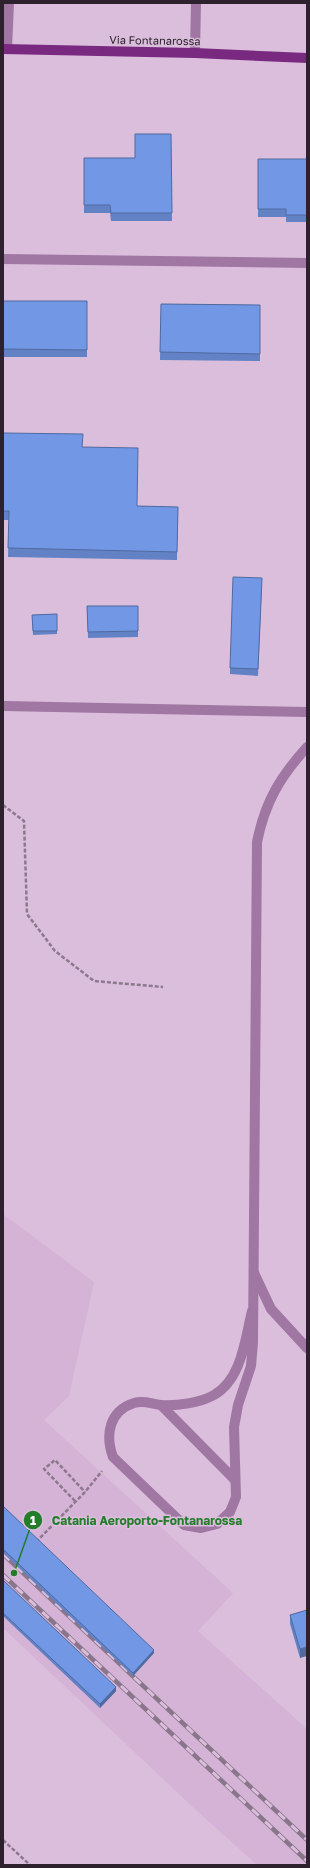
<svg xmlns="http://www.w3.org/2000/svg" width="310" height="1868" viewBox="0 0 310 1868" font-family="'Golos Text',sans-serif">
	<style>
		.built { fill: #d4b3d6 }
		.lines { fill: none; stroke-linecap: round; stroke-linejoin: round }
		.path { stroke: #8d788d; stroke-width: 2.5; stroke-dasharray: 4 2; stroke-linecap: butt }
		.lane { stroke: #a076a3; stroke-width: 10 }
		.street { stroke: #a076a3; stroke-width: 10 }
		.primary { stroke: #792980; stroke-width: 10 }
		.rail-casing { stroke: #8a768b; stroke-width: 4.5 }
		.rail { stroke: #dabedb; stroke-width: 3; stroke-dasharray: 9; stroke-linecap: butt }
		.wall { fill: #6282c5 }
		.shaded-wall { fill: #506aa0 }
		.building { fill: #7297e5; stroke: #506aa0 }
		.labels { text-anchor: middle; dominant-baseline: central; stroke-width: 3; stroke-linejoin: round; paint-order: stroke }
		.street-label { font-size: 11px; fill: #2c212c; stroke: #dabedb }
		.leader { fill: none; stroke: #247d2b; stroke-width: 1.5 }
		.callout-dot { fill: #247d2b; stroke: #dabedb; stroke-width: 1.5 }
		.mark-label { font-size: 12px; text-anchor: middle; font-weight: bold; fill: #fff }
		.callout-label { font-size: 12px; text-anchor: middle; font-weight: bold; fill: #247d2b; stroke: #dabedb; stroke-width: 3; stroke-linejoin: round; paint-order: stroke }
	</style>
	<rect width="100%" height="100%" fill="#dabedb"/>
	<polygon class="built" points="3,1214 94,1282 69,1396 44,1420 233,1593 198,1631 307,1729 307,1865 257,1865 197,1811 3,1628"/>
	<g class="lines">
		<g class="path">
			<polyline points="3,805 24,821 27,914 55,951 94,981 163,987"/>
			<polyline points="75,1501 44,1469 55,1460 85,1492"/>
			<polyline points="36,1542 85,1492 102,1471"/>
			<polyline points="3,1840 30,1865"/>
		</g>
		<g class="lane">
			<polyline points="3,259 307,263"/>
			<polyline points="3,706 307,712"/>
		</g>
		<g class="street">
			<polyline points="7,49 9,3"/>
			<polyline points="195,53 196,3"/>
			<polyline points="254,1273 271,1309 307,1348"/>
			<path d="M 252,1311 C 245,1339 242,1379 214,1395 C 200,1403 177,1406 161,1405 C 151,1404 144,1400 134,1403 C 109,1411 105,1435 113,1457 L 184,1525 L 201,1528 L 217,1524 L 230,1512 L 236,1497 L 234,1427 L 238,1405 L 251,1366 L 253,1342 L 257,842 C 265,802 280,777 307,747"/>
			<polyline points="161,1405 235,1480"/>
		</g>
		<polyline class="primary" points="3,49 195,53 307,58"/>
		<defs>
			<g id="rail">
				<polyline points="3,1554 307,1840"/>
				<polyline points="3,1575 307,1861"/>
			</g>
		</defs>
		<use href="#rail" class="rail-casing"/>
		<use href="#rail" class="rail"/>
	</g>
	<g class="wall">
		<polygon points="171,134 172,221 111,221 110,213 84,213 84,158 135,158"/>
		<polygon points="258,159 307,159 307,222 286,222 286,217 258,217"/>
		<rect x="3" y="301" width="84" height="56"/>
		<polygon points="161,304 260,305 260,361 160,360"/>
		<polygon points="3,433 83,447 137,506 178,507 177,560 8,557 9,520 3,520"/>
		<polygon points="262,584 258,676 230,674 230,668"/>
		<polygon points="87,606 138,606 138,637 88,638"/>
		<polygon points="57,614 57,634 33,635 32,615"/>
		<polygon points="3,1506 154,1653 133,1676 3,1553"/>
		<polygon points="3,1580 116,1691 100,1708 3,1616"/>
		<polygon points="307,1610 300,1658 290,1624 290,1615"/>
	</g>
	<g class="shaded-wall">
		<polygon points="307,1647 307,1656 300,1658 300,1649"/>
		<polygon points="154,1650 154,1653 133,1676 133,1673"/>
		<polygon points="116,1687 116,1691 100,1708 100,1704"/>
	</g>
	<g class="building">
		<polygon points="135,134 171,134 172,213 111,213 110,205 84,205 84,158 135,158"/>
		<polygon points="258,159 307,159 307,215 286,215 286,209 258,209"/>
		<polygon points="3,301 87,301 87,350 3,349"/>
		<polygon points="161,304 260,305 260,354 160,352"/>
		<polygon points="3,433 83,434 82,447 138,448 137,506 178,507 177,552 8,548 9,511 3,511"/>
		<polygon points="233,577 262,578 258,669 230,668"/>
		<polygon points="87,606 138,606 138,631 88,632"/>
		<polygon points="57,614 57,631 33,631 32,615"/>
		<polygon points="3,1506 154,1650 133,1673 3,1549"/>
		<polygon points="3,1580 116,1687 100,1704 3,1613"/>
		<polygon points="307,1610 307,1647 300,1649 290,1615"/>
	</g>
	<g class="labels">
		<g class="street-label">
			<text transform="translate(155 40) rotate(1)">Via Fontanarossa</text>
		</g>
	</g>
	<path class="leader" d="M14 1573L33 1520"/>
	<g class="callout-dot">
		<circle cx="14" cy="1573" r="4"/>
		<circle cx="33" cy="1520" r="10"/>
	</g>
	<g class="mark-label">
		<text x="33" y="1525">1</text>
	</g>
	<g class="callout-label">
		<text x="147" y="1525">Catania Aeroporto-Fontanarossa</text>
	</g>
	<rect width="310" height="1868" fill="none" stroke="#2c212c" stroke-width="8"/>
</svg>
